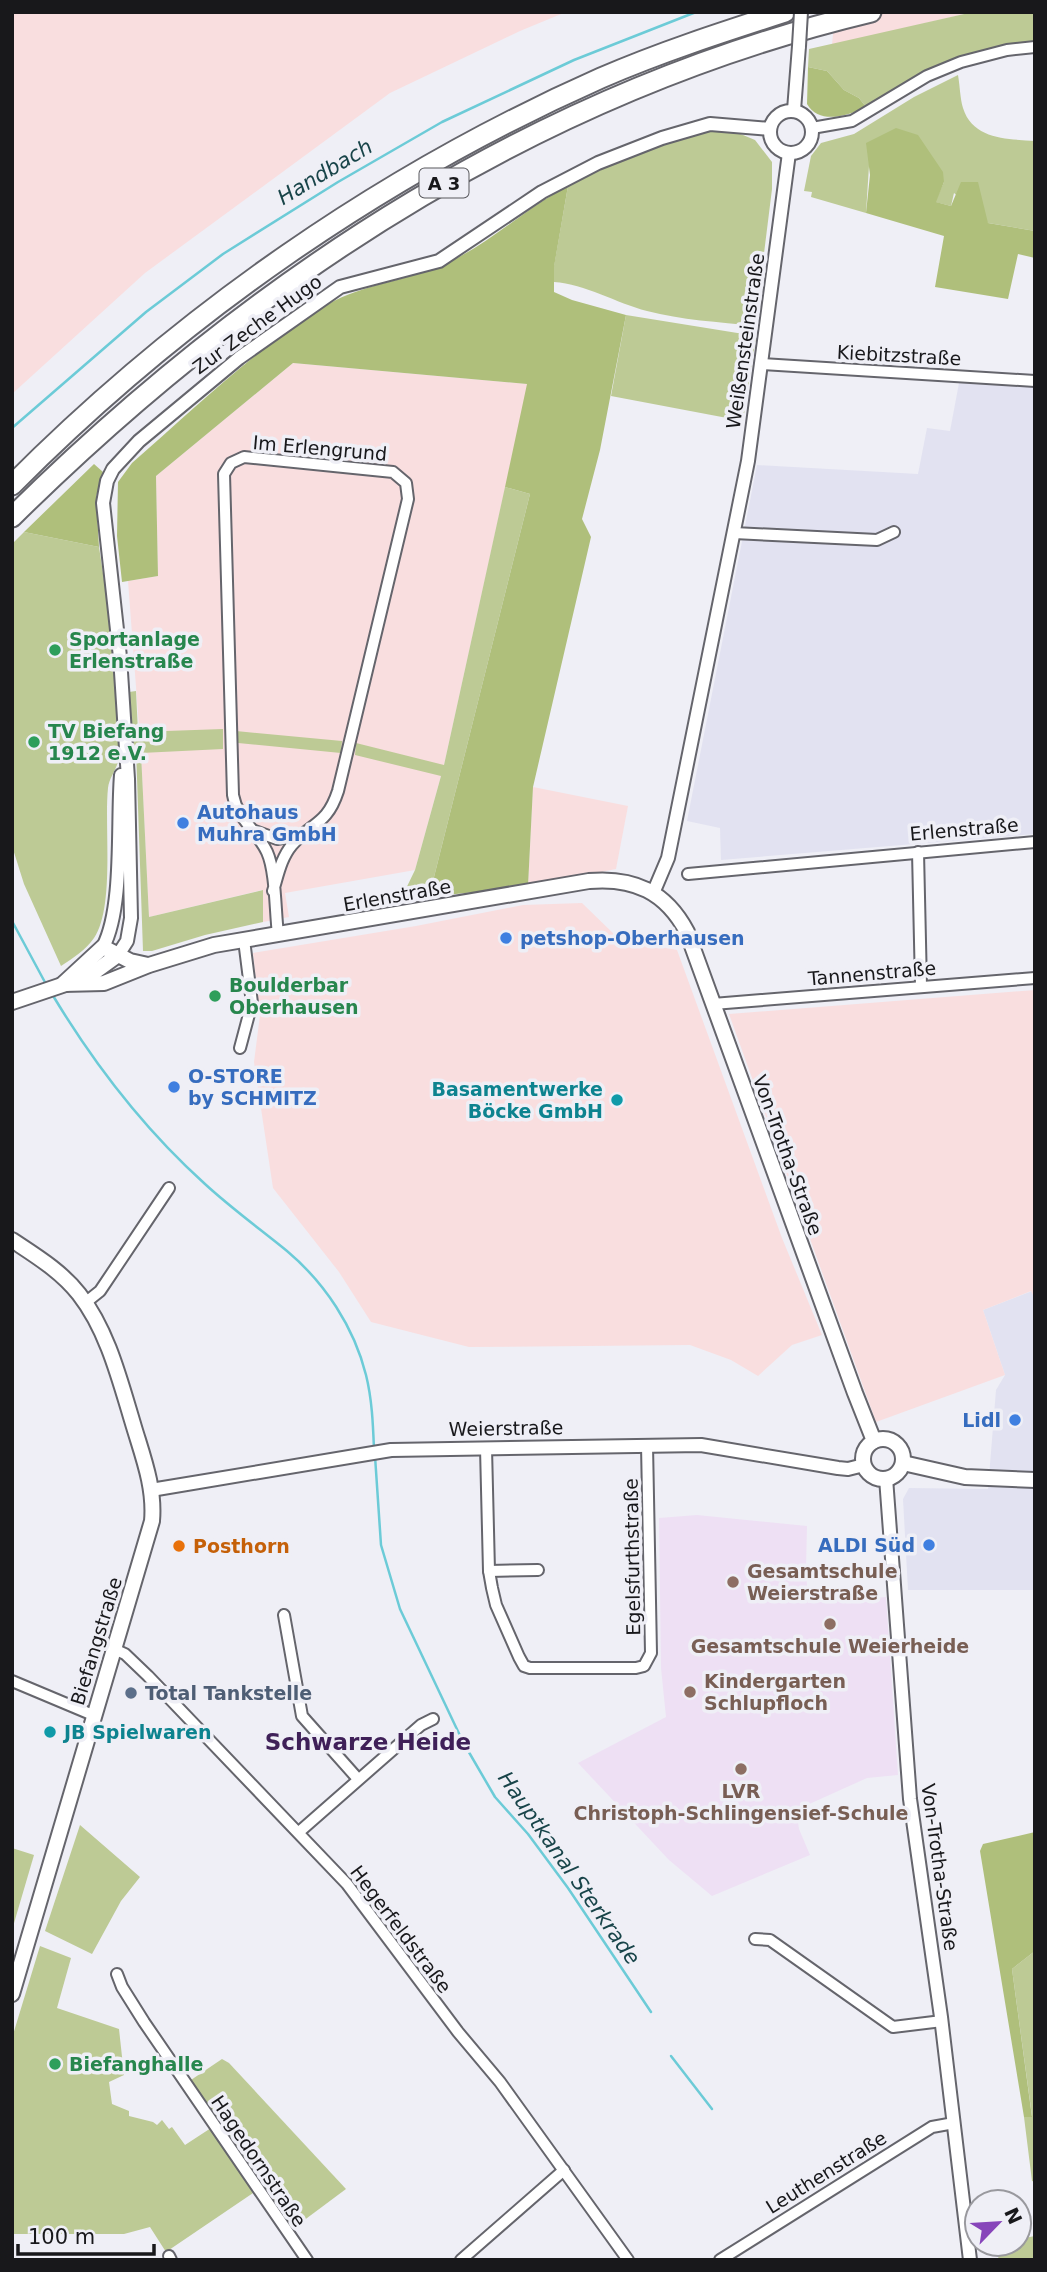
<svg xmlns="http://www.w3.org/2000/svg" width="1047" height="2272" viewBox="0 0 1047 2272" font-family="'DejaVu Sans',sans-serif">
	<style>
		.built { fill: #e2e2f1 }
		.industrial { fill: #f9dedf }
		.education { fill: #eee0f4 }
		.green { fill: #bdca95 }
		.forest { fill: #afbf7b }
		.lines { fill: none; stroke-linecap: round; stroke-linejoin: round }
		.stream { stroke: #6ccbd7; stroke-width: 2.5 }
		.minor-casing { stroke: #65656c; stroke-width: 14 }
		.tertiary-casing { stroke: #65656c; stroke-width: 16 }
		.secondary-casing { stroke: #65656c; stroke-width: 18 }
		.motorway-casing { stroke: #65656c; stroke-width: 23 }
		.minor { stroke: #fff; stroke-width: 10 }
		.tertiary { stroke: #fff; stroke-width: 12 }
		.secondary { stroke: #fff; stroke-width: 14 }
		.motorway { stroke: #fff; stroke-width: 19 }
		.tertiary-bridge-casing { stroke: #65656c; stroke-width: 16; stroke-linecap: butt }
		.tertiary-bridge { stroke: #fff; stroke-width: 12 }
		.leisure-dot { fill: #2e9e5b; stroke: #efeff6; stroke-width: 2.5 }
		.shop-dot { fill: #3f7fe0; stroke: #efeff6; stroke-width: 2.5 }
		.culture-dot { fill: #0f9aa8; stroke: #efeff6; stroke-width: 2.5 }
		.food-dot { fill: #e8710a; stroke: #efeff6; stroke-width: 2.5 }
		.education-dot { fill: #8d6e63; stroke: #efeff6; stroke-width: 2.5 }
		.service-dot { fill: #5c6f8a; stroke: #efeff6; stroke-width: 2.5 }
		.labels { text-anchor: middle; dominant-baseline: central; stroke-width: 7; stroke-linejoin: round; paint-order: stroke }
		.shield { fill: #efeff6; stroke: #58585d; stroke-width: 2 }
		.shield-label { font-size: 18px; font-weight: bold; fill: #18181b }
		.street-label { font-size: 19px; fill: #18181b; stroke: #efeff6 }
		.leisure-label { font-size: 19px; font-weight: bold; fill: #27864d; stroke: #efeff6; text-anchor: start }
		.shop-label { font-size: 19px; font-weight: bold; fill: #366cbe; stroke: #efeff6; text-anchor: start }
		.culture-label { font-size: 19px; font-weight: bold; fill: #0d838f; stroke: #efeff6; text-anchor: end }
		.food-label { font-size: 19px; font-weight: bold; fill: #c56008; stroke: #efeff6; text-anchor: start }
		.education-label { font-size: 19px; font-weight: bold; fill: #785e54; stroke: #efeff6; text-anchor: start }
		.service-label { font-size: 19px; font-weight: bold; fill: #4e5e75; stroke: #efeff6; text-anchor: start }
		.water-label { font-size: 21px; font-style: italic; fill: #184449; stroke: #efeff6 }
		.quarter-label { font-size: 23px; font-weight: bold; fill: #3f2058; stroke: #efeff6 }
	</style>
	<rect width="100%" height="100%" fill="#efeff6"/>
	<g class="built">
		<polygon points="959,383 1035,386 1035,834 721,860 720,828 687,821 757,465 918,474 927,428 950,431"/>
		<polygon points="1032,1291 1035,1299 1035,1590 908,1590 903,1499 909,1488 988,1489 996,1390 1005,1375 983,1310"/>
	</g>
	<g class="industrial">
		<polygon points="12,12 566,12 520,31 390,93 145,273 12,394"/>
		<polygon points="835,12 973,12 832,45"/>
		<polygon points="293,363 528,384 444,765 415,870 285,893 289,917 263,922 262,890 149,917 141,753 128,581 158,576 156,476"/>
		<polygon points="533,787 628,806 616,869 528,886"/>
		<polygon points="582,903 617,937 677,950 782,1238 822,1335 792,1345 758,1376 731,1360 690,1345 469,1347 371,1322 339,1272 273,1188 254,1062 260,1015 253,953 416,926 523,905"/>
		<polygon points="1035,990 1035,1299 1031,1291 983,1310 1005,1375 876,1422 729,1014"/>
	</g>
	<polygon class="education" points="697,1515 807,1526 806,1568 808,1603 886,1597 898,1775 867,1778 796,1810 799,1829 810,1855 712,1896 669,1860 578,1763 666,1717 661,1668 659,1518"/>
	<g class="green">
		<path d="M 973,12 L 1035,12 L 1035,42 C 969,48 920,73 866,107 L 859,98 L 844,90 L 827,71 L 808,67 L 809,49 Z"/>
		<path d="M 958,75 C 960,86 960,98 963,108 C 973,140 1008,139 1035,141 L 1035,231 L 988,223 L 954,193 L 951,206 L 935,202 L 944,182 L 869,166 L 866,213 L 811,197 L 812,192 L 804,191 L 811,156 L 821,143 L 854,134 L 914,97 Z"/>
		<path d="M 718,129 L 731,130 L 755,140 L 772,162 L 772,189 L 755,326 C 719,322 681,320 647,311 C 616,303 585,284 554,282 L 554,266 L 568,186 C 614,161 666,138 718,129 Z"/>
		<polygon points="626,315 756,336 743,421 611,396"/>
		<polygon points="505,487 530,494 429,897 399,903 415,870 441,776 355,755 356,743 444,765"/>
		<path d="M 24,532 L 99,547 L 111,626 L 119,758 C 117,769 109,778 108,788 C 104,826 115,907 94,938 C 86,950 73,958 61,966 L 24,884 L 12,846 L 12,544 Z"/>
		<polygon points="136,691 138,732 223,729 223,749 141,753 149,917 263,890 263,922 205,935 152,951 143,951 136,749 131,745 129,692"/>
		<polygon points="236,731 342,741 341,753 238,743"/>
		<polygon points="80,1825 140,1877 121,1901 92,1954 45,1931"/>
		<polygon points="12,1848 34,1855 12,1930"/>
		<polygon points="40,1946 71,1958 57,2008 119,2029 124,2075 109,2082 112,2104 129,2111 129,2116 153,2122 157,2125 162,2120 169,2129 172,2127 185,2145 211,2128 256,2191 166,2252 150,2227 124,2234 12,2234 12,2038"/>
		<polygon points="1035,1951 1035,2182 1032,2181 1024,2117 1032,2116 1012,1969"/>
		<polygon points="222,2059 229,2063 346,2189 291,2230 188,2082"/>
		<polygon points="1035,2236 1035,2260 998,2260 1000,2244 1019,2244 1019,2239"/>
	</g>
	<g class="forest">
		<path d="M 808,67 L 827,71 L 844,90 L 859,98 L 866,107 C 848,116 819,125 807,104 Z"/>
		<polygon points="896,128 918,135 943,172 944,182 936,202 951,206 961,182 978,182 988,223 1035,231 1035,258 1018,254 1008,299 935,287 944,236 866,213 870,175 866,143"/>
		<path d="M 568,186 L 554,267 L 554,292 L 572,300 L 626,315 L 600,450 L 582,519 L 591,537 L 533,787 L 528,886 L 429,897 L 530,494 L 505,487 L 527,384 L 293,363 L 156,476 L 158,576 L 122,582 L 117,536 L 118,482 L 132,463 C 192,411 259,345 327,305 C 364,283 409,281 447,263 C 490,243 526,208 568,186 Z"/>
		<polygon points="94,464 103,472 96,497 99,547 24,532"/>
		<polygon points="1035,1832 1035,1951 1012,1969 1032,2117 1024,2117 980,1851 983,1844"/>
	</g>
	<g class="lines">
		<g class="stream">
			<polyline points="12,428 146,312 223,254 338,182 442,122 574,60 696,12"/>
			<polyline points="12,921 47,986"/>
			<path d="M 52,994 C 94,1064 144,1129 205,1184 C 231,1208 260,1229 287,1251 C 325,1283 354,1327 366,1375 C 372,1399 373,1424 374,1449"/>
			<polyline points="375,1456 381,1545 400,1609 463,1742 495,1797 528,1834 568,1888 651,2012"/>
			<polyline points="671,2056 712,2109"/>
		</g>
		<defs>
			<g id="minor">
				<polyline points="812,128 852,121 927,76 961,62 1007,50 1035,47"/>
				<polyline points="762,364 1035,381"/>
				<polyline points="734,533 877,540 894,532"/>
				<polyline points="255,831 277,839 300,835"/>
				<polyline points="918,852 921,986"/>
				<polyline points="688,874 1035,842"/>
				<path d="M 273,891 C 278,875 281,858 292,845 C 312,822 327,825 338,791 L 408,499 L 406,483 L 393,472 L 244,457 L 231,463 L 224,474 L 233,795 C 237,818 257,831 267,852 C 276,872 275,911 278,934"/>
				<polyline points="713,1004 1035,978"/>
				<polyline points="240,1048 252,1003 244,940"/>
				<polyline points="85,1303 100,1291 169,1188"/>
				<polyline points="486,1448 489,1571 492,1588 496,1605 519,1657 524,1666 530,1668 636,1668 644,1666 651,1653 647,1445"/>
				<polyline points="489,1571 538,1570"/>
				<polyline points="284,1615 302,1716 358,1779"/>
				<polyline points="114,1649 125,1654 148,1676 347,1884 458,2032 500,2082 628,2260"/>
				<polyline points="12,1681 93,1715"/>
				<polyline points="299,1832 421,1725 433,1719"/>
				<polyline points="755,1939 770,1940 893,2027 942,2021"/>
				<polyline points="117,1974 122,1987 144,2022 307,2260"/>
				<polyline points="169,2256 171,2260"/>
				<polyline points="461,2260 564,2170"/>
				<polyline points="720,2260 932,2127 954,2123"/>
			</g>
			<g id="tertiary">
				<polyline points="794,110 799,46"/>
				<circle cx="791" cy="132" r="21"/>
				<polyline points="654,891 668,858 748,461 789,153"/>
				<path d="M 103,947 C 124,907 117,823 121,775"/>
				<polyline points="118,955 127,941 131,918 128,779 120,657 103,503 107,481 113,469 139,441 239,358 340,287 439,261 542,192 598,163 662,138 710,124 770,129"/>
				<polyline points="886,1478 910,1799 941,2017 970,2260"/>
				<polyline points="151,1490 391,1450 701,1445 838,1468 848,1469 864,1465"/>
			</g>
			<g id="secondary">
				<polyline points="64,983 103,947 130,961 148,965"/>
				<path d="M 63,984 L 104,983 L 149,965 L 214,945 L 589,881 C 634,877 666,892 687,932 L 855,1393 L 874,1441"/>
				<polyline points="12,1002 89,976 118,955"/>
				<path d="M 12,1240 C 36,1256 61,1271 79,1294 C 108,1331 120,1381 134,1427 C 143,1457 155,1488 152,1521 L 12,1994"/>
				<circle cx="883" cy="1459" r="20"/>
				<polyline points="903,1463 965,1477 1035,1480"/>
			</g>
			<g id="motorway">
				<path d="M 12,485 C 181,315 382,175 601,78 C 661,52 723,32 785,12"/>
				<path d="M 12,517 C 254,278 537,92 871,12"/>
			</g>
		</defs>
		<use href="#minor" class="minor-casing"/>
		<use href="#tertiary" class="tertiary-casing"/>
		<use href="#secondary" class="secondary-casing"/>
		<use href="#motorway" class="motorway-casing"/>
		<use href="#minor" class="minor"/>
		<use href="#tertiary" class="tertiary"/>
		<use href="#secondary" class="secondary"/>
		<use href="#motorway" class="motorway"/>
		<defs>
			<polyline id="tertiary-bridge" points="799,46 801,12"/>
		</defs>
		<use href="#tertiary-bridge" class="tertiary-bridge-casing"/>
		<use href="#tertiary-bridge" class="tertiary-bridge"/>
	</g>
	<g class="leisure-dot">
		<circle cx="55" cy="650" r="7"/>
		<circle cx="34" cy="742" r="7"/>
		<circle cx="215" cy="996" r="7"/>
		<circle cx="55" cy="2064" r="7"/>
	</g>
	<g class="shop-dot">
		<circle cx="183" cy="823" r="7"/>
		<circle cx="506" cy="938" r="7"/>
		<circle cx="174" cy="1087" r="7"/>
		<circle cx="1015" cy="1420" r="7"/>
		<circle cx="929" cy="1545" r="7"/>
	</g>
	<g class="culture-dot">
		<circle cx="617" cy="1100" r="7"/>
		<circle cx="50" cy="1732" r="7"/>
	</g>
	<circle class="food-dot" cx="179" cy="1546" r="7"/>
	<g class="education-dot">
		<circle cx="733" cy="1582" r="7"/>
		<circle cx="830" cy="1624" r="7"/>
		<circle cx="690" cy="1692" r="7"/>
		<circle cx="741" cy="1769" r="7"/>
	</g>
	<circle class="service-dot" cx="131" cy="1693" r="7"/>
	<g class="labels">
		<rect class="shield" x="419.5" y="168.5" width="49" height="29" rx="5"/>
		<g class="shield-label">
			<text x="444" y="183">A 3</text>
		</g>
		<g class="street-label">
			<text transform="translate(257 324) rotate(-36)">Zur Zeche Hugo</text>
			<text transform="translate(745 341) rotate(-82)">Weißensteinstraße</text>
			<text transform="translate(899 355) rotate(3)">Kiebitzstraße</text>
			<text transform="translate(320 448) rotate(5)">Im Erlengrund</text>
			<text transform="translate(964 829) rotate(-5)">Erlenstraße</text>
			<text transform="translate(397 895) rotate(-10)">Erlenstraße</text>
			<text transform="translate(872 973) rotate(-5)">Tannenstraße</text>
			<text transform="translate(788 1155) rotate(70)">Von-Trotha-Straße</text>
			<text transform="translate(506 1428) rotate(-1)">Weierstraße</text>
			<text transform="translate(632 1557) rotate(-91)">Egelsfurthstraße</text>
			<text transform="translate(96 1641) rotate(-73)">Biefangstraße</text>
			<text transform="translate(940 1867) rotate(82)">Von-Trotha-Straße</text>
			<text transform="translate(401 1929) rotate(53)">Hegerfeldstraße</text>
			<text transform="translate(259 2161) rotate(56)">Hagedornstraße</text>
			<text transform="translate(826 2172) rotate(-32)">Leuthenstraße</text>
		</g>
		<g class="leisure-label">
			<text x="69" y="639">Sportanlage<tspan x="69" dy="22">Erlenstraße</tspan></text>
			<text x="48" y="731">TV Biefang<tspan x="48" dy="22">1912 e.V.</tspan></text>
			<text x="229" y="985">Boulderbar<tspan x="229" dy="22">Oberhausen</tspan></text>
			<text x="69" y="2064">Biefanghalle</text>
		</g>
		<g class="shop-label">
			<text x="197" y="812">Autohaus<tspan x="197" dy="22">Muhra GmbH</tspan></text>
			<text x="520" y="938">petshop-Oberhausen</text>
			<text x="188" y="1076">O-STORE<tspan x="188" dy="22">by SCHMITZ</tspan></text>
			<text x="1001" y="1420" text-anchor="end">Lidl</text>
			<text x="915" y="1545" text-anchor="end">ALDI Süd</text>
		</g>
		<g class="culture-label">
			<text x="603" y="1089">Basamentwerke<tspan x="603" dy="22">Böcke GmbH</tspan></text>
			<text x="64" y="1732" text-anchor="start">JB Spielwaren</text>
		</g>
		<g class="food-label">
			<text x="193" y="1546">Posthorn</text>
		</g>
		<g class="education-label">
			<text x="747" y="1571">Gesamtschule<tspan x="747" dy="22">Weierstraße</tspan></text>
			<text x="830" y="1646" text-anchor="middle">Gesamtschule Weierheide</text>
			<text x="704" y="1681">Kindergarten<tspan x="704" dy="22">Schlupfloch</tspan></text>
			<text x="741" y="1791" text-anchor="middle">LVR<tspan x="741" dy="22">Christoph-Schlingensief-Schule</tspan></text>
		</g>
		<g class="service-label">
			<text x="145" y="1693">Total Tankstelle</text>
		</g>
		<g class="water-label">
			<text transform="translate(325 172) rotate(-31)">Handbach</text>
			<text transform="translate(569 1868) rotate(55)">Hauptkanal Sterkrade</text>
		</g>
		<g class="quarter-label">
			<text x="368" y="1742">Schwarze Heide</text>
		</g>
	</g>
	<rect width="1047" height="2272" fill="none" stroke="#18181b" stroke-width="28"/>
	<g transform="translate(998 2223) rotate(65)"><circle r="33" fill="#efeff6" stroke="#99999e" stroke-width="2"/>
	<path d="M0-5L12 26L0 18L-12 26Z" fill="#8745ba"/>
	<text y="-10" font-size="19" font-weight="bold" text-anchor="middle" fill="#18181b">N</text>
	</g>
	<path d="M18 2244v10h136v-10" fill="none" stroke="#18181b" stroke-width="3.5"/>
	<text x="28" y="2244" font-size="21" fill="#18181b" stroke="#efeff6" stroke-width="5" paint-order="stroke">100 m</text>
</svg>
